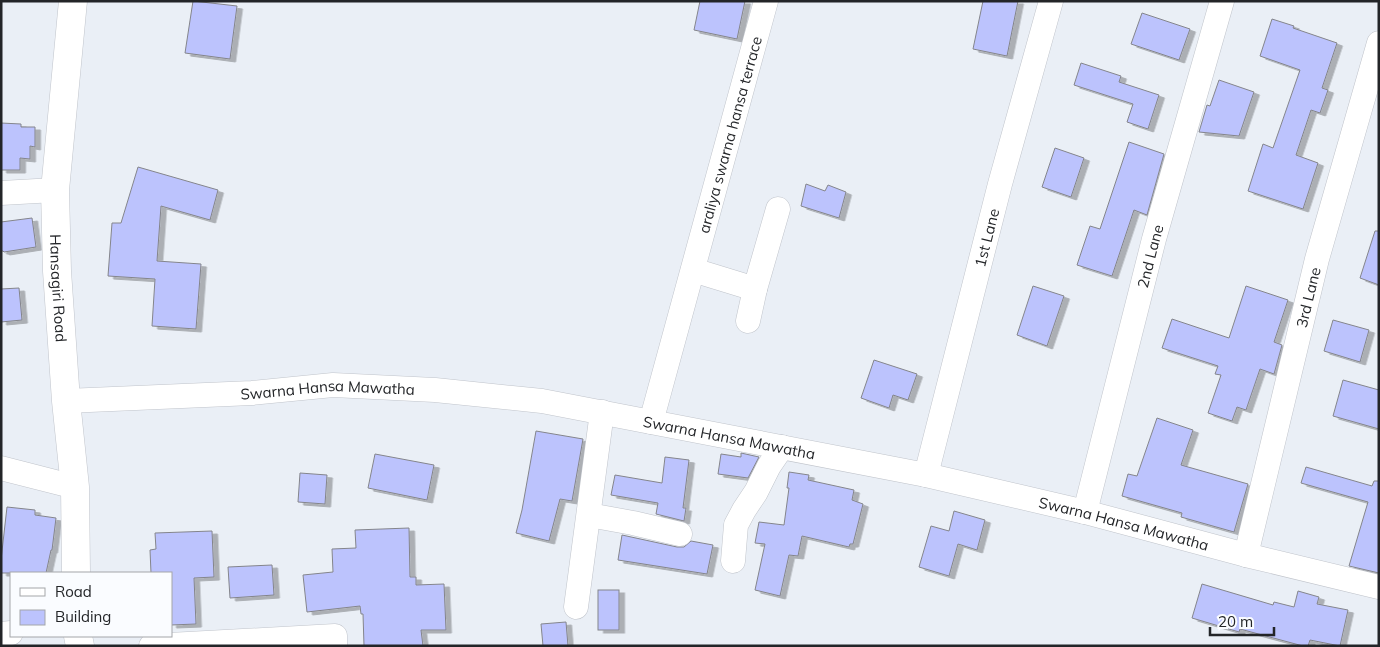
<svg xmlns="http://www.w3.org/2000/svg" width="1380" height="647" viewBox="0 0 1380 647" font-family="Mulish,sans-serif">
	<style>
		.building { fill: #bcc3fd; stroke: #84858b; filter: url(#shadow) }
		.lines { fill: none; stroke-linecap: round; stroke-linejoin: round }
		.street-casing { stroke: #c0c4cb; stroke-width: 25 }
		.secondary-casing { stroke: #c0c4cb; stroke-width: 29 }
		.street { stroke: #fff; stroke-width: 24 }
		.secondary { stroke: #fff; stroke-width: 28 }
		.labels { text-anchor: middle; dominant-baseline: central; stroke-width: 4; stroke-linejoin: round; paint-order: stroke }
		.street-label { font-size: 15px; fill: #232528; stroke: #fafcff }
	</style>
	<defs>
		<filter id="shadow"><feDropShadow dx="5.5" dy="3" stdDeviation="0" flood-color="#0004"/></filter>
	</defs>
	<rect width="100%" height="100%" fill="#eaeff6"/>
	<g class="building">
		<polygon points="193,1 237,6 230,59 185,53"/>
		<polygon points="700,1 745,1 737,39 694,30"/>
		<polygon points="983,1 1018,1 1007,56 973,49"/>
		<polygon points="1142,13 1190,29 1179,60 1131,44"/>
		<polygon points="1272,19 1294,26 1293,28 1337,43 1322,88 1328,90 1320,113 1311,110 1296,155 1318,163 1303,209 1248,191 1263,144 1273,148 1300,70 1260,56"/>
		<polygon points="1081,63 1121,76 1119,82 1159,95 1148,129 1127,122 1133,104 1074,85"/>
		<polygon points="1219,80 1254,92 1239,136 1199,132 1207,105 1210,106"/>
		<polygon points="1,123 21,124 21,127 35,127 35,147 30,146 30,159 20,158 20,170 1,170"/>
		<polygon points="1129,142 1164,154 1147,215 1134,210 1112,276 1077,265 1090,226 1100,229"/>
		<polygon points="1055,148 1084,158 1071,197 1042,187"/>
		<polygon points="138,167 218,190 210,220 161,206 157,261 201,264 196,329 152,326 155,279 108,276 112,223 121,223"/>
		<polygon points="806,184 825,191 828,185 846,192 839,218 801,206"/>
		<polygon points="32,218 36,247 4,252 3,251 1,251 1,222"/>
		<polygon points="1375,231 1379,231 1379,285 1360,278"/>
		<polygon points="1033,286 1064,296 1047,346 1017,335"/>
		<polygon points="1246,286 1288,300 1274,342 1282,345 1274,374 1260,369 1246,410 1237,407 1232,421 1208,413 1221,375 1215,374 1218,366 1162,348 1172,319 1229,338"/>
		<polygon points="19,288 22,320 1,322 1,289"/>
		<polygon points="1333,320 1369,330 1360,362 1324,351"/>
		<polygon points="874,360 917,374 908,400 893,395 889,408 861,398"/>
		<polygon points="1343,380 1379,390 1379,429 1333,416"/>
		<polygon points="1157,418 1193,430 1181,465 1248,484 1234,532 1181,517 1182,513 1122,496 1128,474 1137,476"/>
		<polygon points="536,431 583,439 572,501 560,499 549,541 516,533 522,510"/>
		<polygon points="741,453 759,457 748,478 718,474 721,454 741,457"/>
		<polygon points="375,454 434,465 427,500 368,488"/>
		<polygon points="665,457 689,460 683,508 686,508 684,521 656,514 658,503 611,495 615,475 662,483"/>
		<polygon points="1306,467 1372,486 1374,481 1379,481 1379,573 1349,566 1368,502 1301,483"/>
		<polygon points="789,472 809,475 808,480 854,490 852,500 863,504 853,544 850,544 849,547 802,536 798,556 789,555 780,596 755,590 765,544 755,543 759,522 784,525 789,488 787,488"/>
		<polygon points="300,473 327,475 325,504 298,502"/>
		<polygon points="7,507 35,510 35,515 56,518 52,550 51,550 46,573 1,573 1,560"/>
		<polygon points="954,511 985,520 977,550 958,544 949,576 919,567 931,526 949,531"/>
		<polygon points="409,528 410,577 416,577 416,585 444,584 446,630 421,630 423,646 364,646 363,614 361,614 360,606 307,612 303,575 333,572 332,549 356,548 355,530"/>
		<polygon points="212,531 214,577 194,578 196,624 171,625 171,573 151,573 150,550 156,549 155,533"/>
		<polygon points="622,535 677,547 684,547 691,541 713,545 707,574 618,560"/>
		<polygon points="272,565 274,595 230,598 228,567"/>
		<polygon points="1202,584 1273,605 1274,602 1294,607 1298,591 1319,597 1317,604 1348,610 1340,646 1310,640 1308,646 1303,646 1240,629 1239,632 1192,618"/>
		<rect x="598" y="590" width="21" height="40"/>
		<polygon points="566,622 568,646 543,646 541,624"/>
	</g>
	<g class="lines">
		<defs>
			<g id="street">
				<polyline points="1,193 55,190"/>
				<polyline points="693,270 755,289 778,209"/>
				<polyline points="748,321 755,289"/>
				<path id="s1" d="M 66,401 L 252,393 L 333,385 L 435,390 L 542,401 L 926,475 L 1085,512 L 1246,555 L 1379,587"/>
				<path id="s2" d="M 651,422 L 766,1"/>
				<polyline points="1,468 75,487"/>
				<path id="s3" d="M 926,475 L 1000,184 L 1051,1"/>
				<path id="s4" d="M 1085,512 L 1154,239 L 1222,1"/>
				<polyline points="589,515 633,523 680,534"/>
				<path id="s5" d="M 1246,555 L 1317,259 L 1379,43"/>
				<polyline points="733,561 736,525 744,510 756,492 769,466 782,447"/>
				<polyline points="576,607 602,412"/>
				<polyline points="1,634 11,633"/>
				<polyline points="151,646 335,636 335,646"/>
			</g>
			<g id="secondary">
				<path id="s6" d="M 73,1 L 55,190 L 57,271 L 66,401 L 75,487 L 76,573"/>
				<polyline points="78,636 80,646"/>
			</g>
		</defs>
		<use href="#street" class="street-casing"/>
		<use href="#secondary" class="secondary-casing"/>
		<use href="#street" class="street"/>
		<use href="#secondary" class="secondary"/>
	</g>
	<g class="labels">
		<g class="street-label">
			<text stroke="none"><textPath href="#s2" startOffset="298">araliya swarna hansa terrace</textPath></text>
			<text stroke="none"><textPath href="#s3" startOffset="245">1st Lane</textPath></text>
			<text stroke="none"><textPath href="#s4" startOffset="264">2nd Lane</textPath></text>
			<text stroke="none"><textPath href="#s6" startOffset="288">Hansagiri Road</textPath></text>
			<text stroke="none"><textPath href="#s5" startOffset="265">3rd Lane</textPath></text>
			<text stroke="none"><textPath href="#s1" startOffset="262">Swarna Hansa Mawatha</textPath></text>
			<text stroke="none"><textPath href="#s1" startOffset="668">Swarna Hansa Mawatha</textPath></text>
			<text stroke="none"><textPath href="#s1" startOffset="1072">Swarna Hansa Mawatha</textPath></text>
		</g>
	</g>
	<rect width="1380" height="647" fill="none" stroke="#232528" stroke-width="5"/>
	<rect x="10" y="572" width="162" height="65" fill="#fafcff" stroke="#a4a6a9"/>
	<rect x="20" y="588" width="25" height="8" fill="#ffffff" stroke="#a4a6a9"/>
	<text x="55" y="597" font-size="15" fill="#232528">Road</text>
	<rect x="20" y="610" width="25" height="15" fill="#bcc3fd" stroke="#a4a6a9"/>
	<text x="55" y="622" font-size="15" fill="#232528">Building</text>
	<path d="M1210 627v8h64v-8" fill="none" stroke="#232528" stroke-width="2.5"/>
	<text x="1218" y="627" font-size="15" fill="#232528" stroke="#fafcff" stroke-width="4" paint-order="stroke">20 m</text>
</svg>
